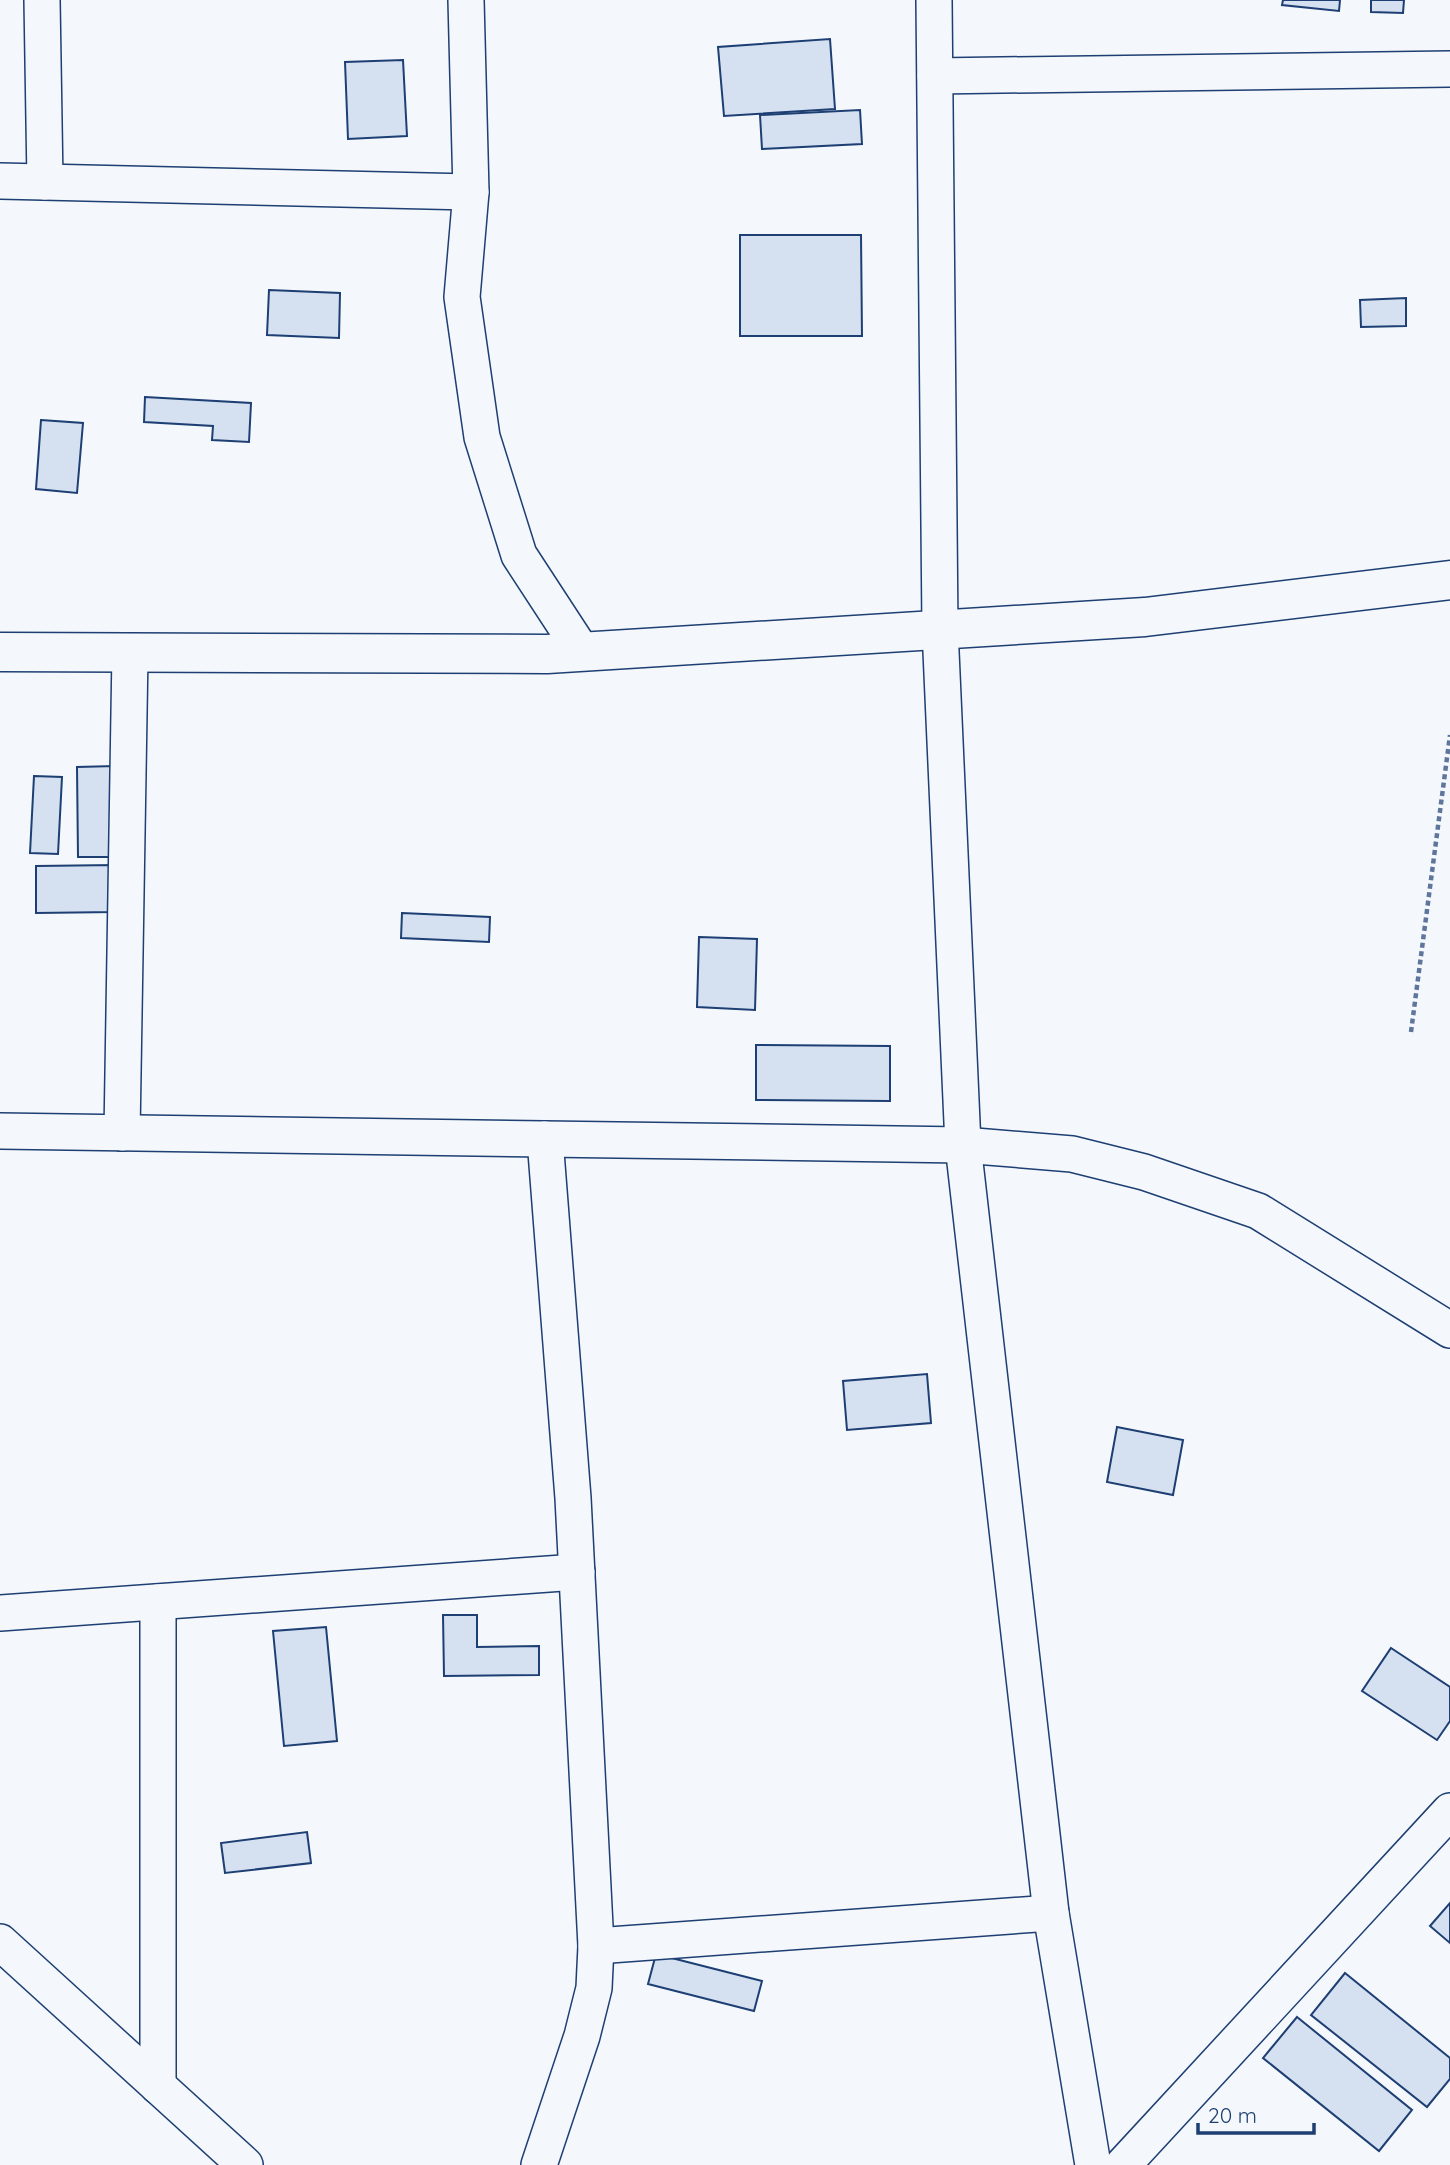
<svg xmlns="http://www.w3.org/2000/svg" width="1450" height="2165" viewBox="0 0 1450 2165" font-family="Quicksand,sans-serif">
	<style>
		.building { fill: #d5e0f0; stroke: #1d3f73; stroke-width: 2 }
		.lines { fill: none; stroke-linecap: round; stroke-linejoin: round }
		.minor-casing { stroke: #1d3f73; stroke-width: 38 }
		.tertiary-casing { stroke: #1d3f73; stroke-width: 41 }
		.path { stroke: #5e769c; stroke-width: 4.5; stroke-dasharray: 5 3.5; stroke-linecap: butt }
		.minor { stroke: #f4f7fb; stroke-width: 35 }
		.tertiary { stroke: #f4f7fb; stroke-width: 38 }
	</style>
	<rect width="100%" height="100%" fill="#f4f7fb"/>
	<g class="building">
		<polygon points="1283,0 1340,0 1339,11 1282,5"/>
		<polygon points="1371,0 1404,0 1403,13 1371,12"/>
		<polygon points="830,39 835,109 724,116 718,47"/>
		<polygon points="403,60 407,136 348,139 345,62"/>
		<polygon points="860,110 862,144 762,149 760,115"/>
		<polygon points="740,235 861,235 862,336 740,336"/>
		<polygon points="269,290 340,293 339,338 267,335"/>
		<polygon points="1406,298 1406,326 1361,327 1360,300"/>
		<polygon points="145,397 251,403 249,442 212,440 213,426 144,422"/>
		<polygon points="41,420 83,423 77,493 36,489"/>
		<polygon points="115,766 116,857 78,857 77,767"/>
		<polygon points="34,776 62,777 58,854 30,853"/>
		<polygon points="115,865 115,912 36,913 36,866"/>
		<polygon points="402,913 490,917 489,942 401,938"/>
		<polygon points="699,937 757,939 755,1010 697,1007"/>
		<polygon points="756,1045 890,1046 890,1101 756,1100"/>
		<polygon points="927,1374 931,1423 847,1430 843,1381"/>
		<polygon points="1117,1427 1183,1440 1173,1495 1107,1482"/>
		<polygon points="443,1615 477,1615 477,1647 539,1646 539,1675 444,1676"/>
		<polygon points="326,1627 337,1741 284,1746 273,1631"/>
		<polygon points="1391,1648 1450,1687 1450,1721 1437,1740 1362,1691"/>
		<polygon points="307,1832 311,1863 225,1873 221,1843"/>
		<polygon points="1450,1903 1450,1943 1430,1926"/>
		<polygon points="656,1954 762,1981 754,2011 648,1984"/>
		<polygon points="1345,1973 1450,2058 1450,2079 1427,2107 1311,2015"/>
		<polygon points="1297,2017 1412,2110 1379,2151 1263,2058"/>
	</g>
	<g class="lines">
		<defs>
			<g id="minor">
				<polyline points="42,0 45,182"/>
				<polyline points="466,0 471,192 462,297 482,437 519,555 581,650"/>
				<polyline points="934,0 940,629 963,1145 1051,1913 1093,2165"/>
				<polyline points="935,76 1450,69"/>
				<polyline points="0,181 471,192"/>
				<polyline points="0,1131 963,1145 1072,1154 1144,1172 1258,1211 1450,1330"/>
				<polyline points="122,1133 130,653"/>
				<polyline points="158,1602 158,2086"/>
				<polyline points="0,1613 577,1572"/>
				<polyline points="0,1942 245,2165"/>
				<polyline points="596,1946 1051,1913"/>
				<polyline points="539,2165 582,2036 594,1988 596,1946 573,1498 545,1139"/>
				<polyline points="1123,2165 1450,1811"/>
			</g>
			<polyline id="tertiary" points="0,652 547,654 1145,617 1450,580"/>
		</defs>
		<use href="#minor" class="minor-casing"/>
		<use href="#tertiary" class="tertiary-casing"/>
		<polyline class="path" points="1411,1032 1450,735"/>
		<use href="#minor" class="minor"/>
		<use href="#tertiary" class="tertiary"/>
	</g>
	<path d="M1198 2123v10h116v-10" fill="none" stroke="#1d3f73" stroke-width="3.5"/>
	<text x="1208" y="2123" font-size="21" fill="#1d3f73" stroke="#f4f7fb" stroke-width="5" paint-order="stroke">20 m</text>
</svg>
